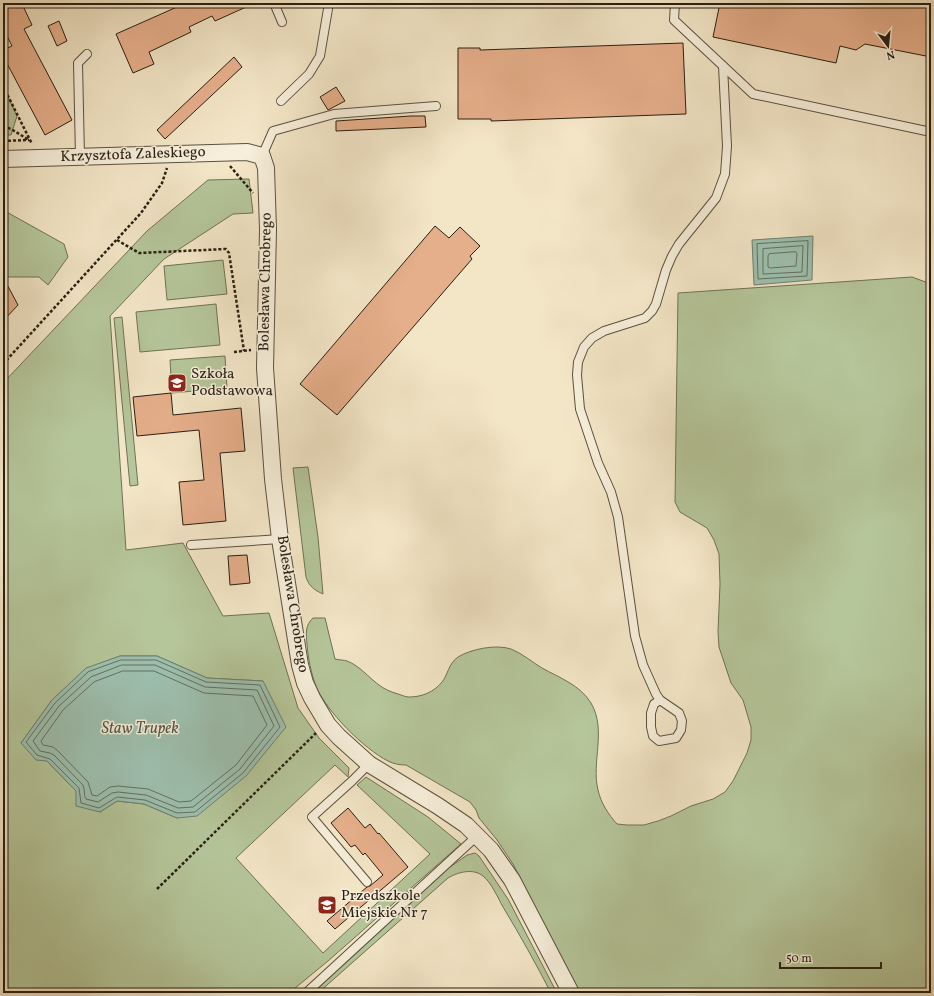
<svg xmlns="http://www.w3.org/2000/svg" width="934" height="996" viewBox="0 0 934 996" font-family="Vollkorn,serif">
	<style>
		.green { fill: #b5c69a; stroke: #6e7256; fill-rule: evenodd }
		.water { fill: #9dc0af; stroke: #6e8071 }
		.lines { fill: none; stroke-linecap: round; stroke-linejoin: round }
		.shore { stroke: #627061; stroke-width: 1 }
		.building { fill: #e6af8b; stroke: #281f13 }
		.lane-casing { stroke: #5b5140; stroke-width: 10 }
		.street-casing { stroke: #5b5140; stroke-width: 18 }
		.path { stroke: #281f13; stroke-width: 2.5; stroke-dasharray: 3 2; stroke-linecap: butt }
		.lane { stroke: #f7efdb; stroke-width: 8 }
		.street { stroke: #f7efdb; stroke-width: 16 }
		.labels { text-anchor: middle; dominant-baseline: central; stroke-width: 3; stroke-linejoin: round; paint-order: stroke }
		.street-label { font-size: 15px; fill: #281f13; stroke: #f7efdb }
		.poi-label { font-size: 15px; fill: #281f13; stroke: #f7efdb; text-anchor: start }
		.water-label { font-size: 16px; font-style: italic; fill: #51574a; stroke: #f7efdb }
	</style>
	<rect width="100%" height="100%" fill="#f3e6c7"/>
	<filter id="stains"><feTurbulence type="fractalNoise" baseFrequency=".005" numOctaves="4"/><feColorMatrix values="0 0 0 0 .2 0 0 0 0 .09 0 0 0 0 .02 0 0 0 .5 -.17"/></filter>
	<radialGradient id="worn" r=".72"><stop offset=".6" stop-color="#630" stop-opacity="0"/><stop offset="1" stop-color="#630" stop-opacity=".3"/></radialGradient>
	<g class="green">
		<polygon points="3,86 17,116 11,135 3,135"/>
		<path d="M 249,179 L 253,213 L 233,214 L 164,259 L 110,316 L 126,550 L 183,543 L 223,616 L 269,613 L 298,708 L 319,738 L 349,768 L 348,777 L 335,765 L 236,858 L 323,953 L 430,854 L 357,785 L 366,777 L 428,817 L 461,844 L 328,961 L 289,993 L 3,993 L 3,383 L 147,231 L 208,180 ZM 120,656 L 157,656 L 207,678 L 263,681 L 177,818 L 144,804 L 117,801 L 100,812 L 76,791 L 47,761 L 21,743 L 52,700 L 86,669 Z"/>
		<polygon points="3,210 64,244 68,257 48,285 39,277 3,277"/>
		<polygon points="223,260 227,294 167,300 164,266"/>
		<path d="M 912,277 L 931,284 L 931,993 L 579,993 L 513,864 L 497,840 L 479,818 L 476,810 L 470,802 L 406,765 C 399,765 394,764 388,761 C 364,749 326,711 316,686 C 311,673 308,658 307,644 C 306,634 305,625 313,618 L 325,618 L 335,659 C 339,660 344,660 347,661 C 360,666 368,677 379,685 C 384,689 391,692 398,694 C 402,695 405,697 409,697 C 422,697 434,692 442,682 C 448,675 448,664 458,657 C 471,649 496,644 511,649 C 523,654 532,662 542,668 C 560,678 580,685 591,703 C 607,730 591,762 598,790 C 601,803 608,814 617,824 L 627,825 L 644,825 L 658,821 L 671,816 L 691,806 L 713,799 L 725,792 L 733,781 L 747,753 L 751,740 L 751,727 L 743,700 L 731,683 L 719,647 L 718,632 L 720,584 L 719,554 L 714,540 L 707,528 L 680,512 L 675,502 L 678,293 Z"/>
		<polygon points="216,304 220,345 140,352 136,312"/>
		<polygon points="122,317 138,485 130,486 114,318"/>
		<polygon points="225,356 227,388 172,393 170,360"/>
		<path d="M 308,467 L 318,537 L 323,594 C 314,590 309,586 306,577 L 293,468 Z"/>
		<path d="M 475,853 L 479,856 L 508,899 L 557,993 L 551,993 C 536,964 520,935 503,907 C 498,898 491,882 483,876 C 473,868 458,872 448,878 L 318,993 L 313,993 L 450,867 L 467,855 Z"/>
	</g>
	<g class="water">
		<polygon points="813,236 812,280 754,285 752,240"/>
		<polygon points="120,656 157,656 207,678 263,681 286,727 246,776 197,816 177,818 144,804 117,801 100,812 76,806 76,791 47,761 36,760 21,743 52,700 86,668"/>
	</g>
	<g class="lines">
		<g class="shore">
			<polygon points="808,241 807,276 758,279 757,244"/>
			<polygon points="803,246 802,272 763,274 763,249"/>
			<polygon points="796,252 797,254 796,266 770,268 768,267 768,256 769,254"/>
			<polygon points="121,660 156,660 206,682 260,685 280,727 243,773 195,812 177,813 145,800 117,797 99,808 81,803 79,788 50,759 37,755 26,742 55,703 88,672"/>
			<path d="M 122,665 L 155,665 L 205,687 L 257,690 L 274,726 L 240,769 L 193,807 L 178,808 L 146,795 L 118,792 L 112,793 L 98,802 L 86,799 C 83,795 86,789 82,784 L 54,755 L 50,753 L 40,751 L 33,741 L 59,706 L 91,677 Z"/>
			<polygon points="123,671 154,671 204,693 253,696 267,725 236,765 191,801 179,802 148,789 118,786 110,787 97,796 92,795 88,782 58,751 53,747 43,745 41,741 63,710 94,682"/>
		</g>
	</g>
	<g class="building">
		<polygon points="3,3 19,3 21,7 23,6 32,25 24,29 72,120 45,135 3,56 3,50 12,46 3,28"/>
		<polygon points="186,3 255,3 215,21 212,16 189,27 191,32 149,52 154,64 133,73 116,34"/>
		<polygon points="720,3 931,3 931,57 865,44 856,50 840,46 836,63 713,37"/>
		<polygon points="59,21 67,41 57,46 48,26"/>
		<polygon points="683,43 686,114 491,121 491,119 458,119 458,48 480,48 480,50"/>
		<polygon points="234,57 242,67 165,139 157,130"/>
		<polygon points="336,87 345,101 328,110 320,97"/>
		<polygon points="411,116 425,116 426,127 336,131 336,121"/>
		<polygon points="435,226 449,238 460,227 480,246 470,256 472,259 337,415 300,384"/>
		<polygon points="3,277 18,305 3,321"/>
		<polygon points="171,393 173,415 241,408 245,451 220,453 226,521 183,525 179,482 204,480 199,430 137,436 133,397"/>
		<polygon points="247,555 250,583 230,585 228,556"/>
		<polygon points="348,808 365,828 370,824 378,834 379,833 408,867 335,929 327,921 367,887 370,886 383,875 365,853 363,855 355,845 351,847 331,823"/>
	</g>
	<g class="lines">
		<defs>
			<g id="lane">
				<polyline points="274,3 282,22"/>
				<polyline points="675,3 674,20 753,94 931,132"/>
				<polyline points="281,101 309,74 320,56 329,3"/>
				<polyline points="262,156 273,131 334,114 436,106"/>
				<polyline points="80,157 78,63 87,54"/>
				<polyline points="191,545 280,539"/>
				<polyline points="660,700 654,704 651,713 651,727 653,736 659,741 676,738 681,730 682,721 679,713 660,700 656,694 643,665 635,636 618,517 611,492 598,463 580,409 577,375 578,362 584,347 592,338 604,331 645,318 652,311 656,304 666,270 672,256 679,244 716,198 725,174 727,146 723,66"/>
				<polyline points="367,882 312,817 352,781 369,764"/>
				<polyline points="306,993 477,836"/>
			</g>
			<polyline id="street" points="3,159 247,152 262,156 266,168 268,230 265,368 273,479 280,539 300,665 305,683 312,698 328,725 339,737 369,764 438,806 466,825 491,850 512,880 571,993"/>
		</defs>
		<use href="#lane" class="lane-casing"/>
		<use href="#street" class="street-casing"/>
		<g class="path">
			<polyline points="3,86 32,144"/>
			<polyline points="3,126 11,129 29,140"/>
			<polyline points="3,141 29,140"/>
			<polyline points="230,166 253,193"/>
			<polyline points="117,240 139,253 226,249 229,253 244,351"/>
			<polyline points="234,352 251,350"/>
			<polyline points="3,364 141,213 162,183 167,168"/>
			<polyline points="157,889 316,733"/>
		</g>
		<use href="#lane" class="lane"/>
		<use href="#street" class="street"/>
	</g>
	<defs>
		<symbol id="school-square" viewBox="-11 -11 22 22"><rect x="-9" y="-9" width="18" height="18" rx="4" fill="#8f2418" stroke="#f7efdb"/><path d="M0-5L7-2L0 1L-7-2ZM-4 1L0 2.5L4 1V4Q0 6-4 4Z" fill="#fff"/></symbol>
	</defs>
	<g fill-rule="evenodd">
		<use href="#school-square" x="166" y="372" width="22" height="22"/>
		<use href="#school-square" x="316" y="894" width="22" height="22"/>
	</g>
	<g class="labels">
		<g class="street-label">
			<text transform="translate(133 155) rotate(-2)">Krzysztofa Zaleskiego</text>
			<text transform="translate(266 282) rotate(-89)">Bolesława Chrobrego</text>
			<text transform="translate(292 604) rotate(81)">Bolesława Chrobrego</text>
		</g>
		<g class="poi-label">
			<text x="191" y="374">Szkoła<tspan x="191" dy="17">Podstawowa</tspan></text>
			<text x="341" y="896">Przedszkole<tspan x="341" dy="17">Miejskie Nr 7</tspan></text>
		</g>
		<g class="water-label">
			<text x="140" y="729">Staw Trupek</text>
		</g>
	</g>
	<rect width="934" height="996" fill="none" stroke="#f3e6c7" stroke-width="16"/>
	<rect x="4" y="4" width="926" height="988" fill="none" stroke="#281f13" stroke-width="2"/>
	<rect x="8" y="8" width="918" height="980" fill="none" stroke="#281f13"/>
	<g transform="translate(888 46) rotate(164)" stroke="#f7efdb" stroke-width="3" paint-order="stroke">
	<path d="M0-3L7 15L0 10L-7 15Z" fill="#281f13"/>
	<text y="-6" font-size="11" font-weight="bold" text-anchor="middle" fill="#281f13">N</text>
	</g>
	<path d="M780 962v6h101v-6" fill="none" stroke="#281f13" stroke-width="2"/>
	<text x="786" y="962" font-size="12" fill="#281f13" stroke="#f7efdb" stroke-width="3" paint-order="stroke">50 m</text>
	<rect width="100%" height="100%" filter="url(#stains)"/>
	<rect width="100%" height="100%" fill="url(#worn)"/>
</svg>
